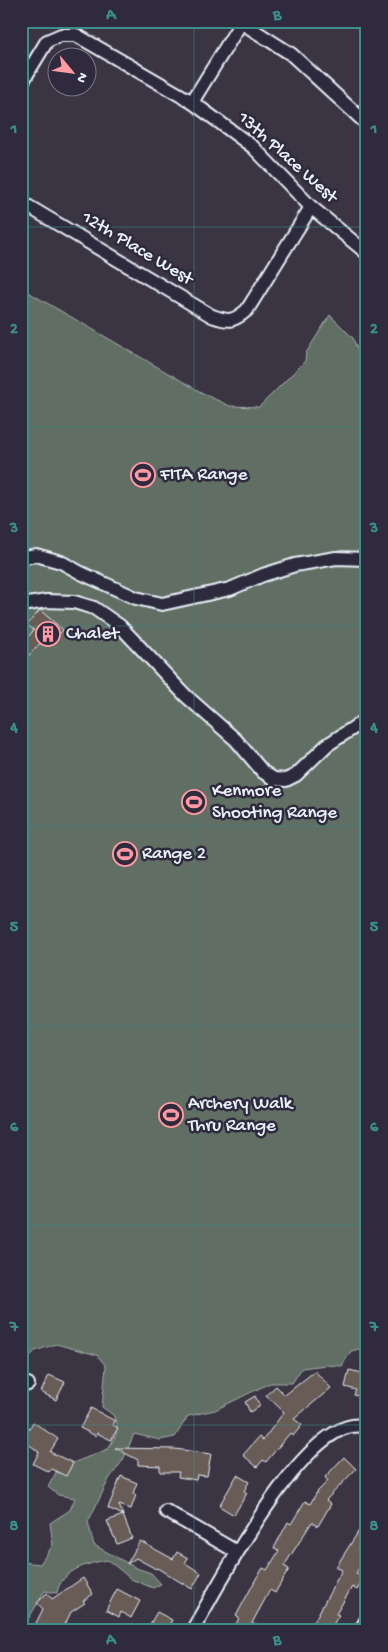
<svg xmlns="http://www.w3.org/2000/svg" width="388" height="1652" viewBox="0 0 388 1652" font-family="'Gochi Hand',sans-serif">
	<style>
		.green { fill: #606e63; stroke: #a4b0ae }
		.building { fill: #695b57; stroke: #e8f1f8 }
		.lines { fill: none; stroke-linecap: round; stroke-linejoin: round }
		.minor-casing { stroke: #e8f1f8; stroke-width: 16 }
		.minor { stroke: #2f2a3d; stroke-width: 12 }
		.grid { fill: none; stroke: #3a8f8a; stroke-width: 1; stroke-opacity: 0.55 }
		.labels { text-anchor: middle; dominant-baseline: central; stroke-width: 5; stroke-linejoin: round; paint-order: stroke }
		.street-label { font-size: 19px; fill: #e8f1f8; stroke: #2f2a3d }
		.poi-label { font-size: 19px; fill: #e8f1f8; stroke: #2f2a3d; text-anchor: start }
		.neatline { fill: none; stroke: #3a8f8a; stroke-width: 2 }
		.grid-label { font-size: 16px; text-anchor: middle; font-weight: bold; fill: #3a8f8a }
	</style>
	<rect width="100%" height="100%" fill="#3b3442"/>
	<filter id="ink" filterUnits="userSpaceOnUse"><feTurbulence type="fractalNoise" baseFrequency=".02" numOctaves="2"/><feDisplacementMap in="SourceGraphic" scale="10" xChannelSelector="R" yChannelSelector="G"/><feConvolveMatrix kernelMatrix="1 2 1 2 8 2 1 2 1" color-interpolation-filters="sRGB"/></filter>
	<g filter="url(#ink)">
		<path class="green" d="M 21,288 L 206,395 L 230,406 L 259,407 L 305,361 L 306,353 L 330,315 L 353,338 L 367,377 L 367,1347 L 351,1351 L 342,1366 L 326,1365 L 302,1368 L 292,1383 L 270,1383 L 215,1410 L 188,1416 L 175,1437 L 160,1440 L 134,1434 L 123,1460 L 109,1479 L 88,1522 L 94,1545 L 136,1568 L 151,1573 L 161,1584 L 153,1588 L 131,1579 L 108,1560 C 88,1563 61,1570 57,1593 L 45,1591 L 21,1631 L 21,1614 L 28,1595 L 21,1583 L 21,1562 L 40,1564 L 53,1545 L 50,1523 L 70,1510 L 75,1498 L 58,1495 L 48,1487 L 58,1469 L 108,1449 L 116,1435 L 117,1424 L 113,1415 L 102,1407 L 106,1366 L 97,1355 L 56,1344 L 35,1351 L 21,1366 Z"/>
		<g class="building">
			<polygon points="40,610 63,630 50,644 44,639 21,664 21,645 34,630 27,625"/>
			<polygon points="349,1370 367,1374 367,1398 354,1395 356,1390 345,1387"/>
			<polygon points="315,1371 331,1388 294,1419 302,1425 293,1436 290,1433 266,1462 263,1460 257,1467 243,1455 259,1437 263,1440 284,1412 266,1395 276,1386 285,1395"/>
			<polygon points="49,1375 65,1382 56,1400 41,1392"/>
			<polygon points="255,1396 260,1406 250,1412 245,1402"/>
			<polygon points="91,1408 115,1421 113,1425 118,1428 111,1440 97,1433 96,1436 80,1428"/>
			<polygon points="33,1422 58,1439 50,1452 73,1463 66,1476 51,1469 49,1472 33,1464 39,1452 23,1440"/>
			<polygon points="115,1448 175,1449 211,1454 207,1476 197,1475 196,1480 178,1477 179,1472 160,1472 160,1466 138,1465 138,1460"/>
			<polygon points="344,1457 356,1469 326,1500 331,1504 318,1526 312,1522 284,1566 289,1569 275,1593 270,1590 252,1623 266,1631 233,1631 239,1618 236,1616 257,1577 263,1568 267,1570 279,1551 274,1548 288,1522 291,1524 305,1501 310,1504 317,1492 328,1481 325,1477"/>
			<polygon points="237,1475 249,1482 244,1491 247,1493 234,1515 219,1506"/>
			<polygon points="121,1476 137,1483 133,1493 136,1495 131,1509 119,1505 132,1538 117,1544 107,1521 123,1515 108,1508"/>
			<polygon points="367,1518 367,1556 356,1573 364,1577 357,1590 352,1587 336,1614 339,1615 329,1631 309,1631 342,1570 336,1567"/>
			<polygon points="140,1541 173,1559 177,1552 188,1558 185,1563 201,1573 192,1589 157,1568 156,1569 136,1558 127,1564"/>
			<polygon points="83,1578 93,1594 83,1601 85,1603 71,1612 62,1631 32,1631 43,1609 37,1603 47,1593 52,1599"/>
			<polygon points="117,1589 140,1601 131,1618 121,1612 119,1617 106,1610"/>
			<polygon points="157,1612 172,1620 166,1631 146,1631"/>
		</g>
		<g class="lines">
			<defs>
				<g id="minor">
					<polyline points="239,21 291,54 367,124"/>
					<polyline points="21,84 47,41 61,35 76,35 192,102 253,147 311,207 367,253"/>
					<polyline points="192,102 242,21"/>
					<path d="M 21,202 L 212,316 C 229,322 233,322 247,310 L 311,207"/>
					<polyline points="21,558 36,555 61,562 81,573 136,598 162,604 230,589 263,575 295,565 336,558 367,559"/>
					<polyline points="21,605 47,601 74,602 94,608 120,626 186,696 236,740 263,772 274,779 286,780 296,775 327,745 367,719"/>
					<polyline points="21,1386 28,1384"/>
					<polyline points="166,1511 237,1552"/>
					<path d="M 192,1631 C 217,1589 309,1407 367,1427"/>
					<polyline points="360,1631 367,1619"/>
				</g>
			</defs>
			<use href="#minor" class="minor-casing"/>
			<use href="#minor" class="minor"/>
		</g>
	</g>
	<path class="grid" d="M 194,21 L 194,1631M 21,227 L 367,227M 21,427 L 367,427M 21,626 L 367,626M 21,826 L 367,826M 21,1026 L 367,1026M 21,1225 L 367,1225M 21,1425 L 367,1425"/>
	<defs>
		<symbol id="stadium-ring" viewBox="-11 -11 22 22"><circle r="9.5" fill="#2f2a3d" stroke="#ff9aa2" stroke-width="1.5"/><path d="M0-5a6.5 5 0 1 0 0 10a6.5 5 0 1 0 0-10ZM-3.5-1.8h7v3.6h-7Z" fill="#ff9aa2"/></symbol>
		<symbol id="building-ring" viewBox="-11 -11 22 22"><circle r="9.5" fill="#2f2a3d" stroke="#ff9aa2" stroke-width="1.5"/><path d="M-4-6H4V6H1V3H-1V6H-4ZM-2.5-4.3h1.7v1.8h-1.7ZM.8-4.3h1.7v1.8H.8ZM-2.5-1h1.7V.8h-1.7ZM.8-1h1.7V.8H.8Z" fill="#ff9aa2"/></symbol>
	</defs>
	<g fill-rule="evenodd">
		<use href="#stadium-ring" x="129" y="461" width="28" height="28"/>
		<use href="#building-ring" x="34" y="620" width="28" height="28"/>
		<use href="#stadium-ring" x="180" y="788" width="28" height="28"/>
		<use href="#stadium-ring" x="111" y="840" width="28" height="28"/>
		<use href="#stadium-ring" x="157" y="1101" width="28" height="28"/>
	</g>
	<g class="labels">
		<g class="street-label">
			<text transform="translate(287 158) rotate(42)">13th Place West</text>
			<text transform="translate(137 249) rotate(31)">12th Place West</text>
		</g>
		<g class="poi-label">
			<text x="160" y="475">FITA Range</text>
			<text x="66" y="634">Chalet</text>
			<text x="212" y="791">Kenmore<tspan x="212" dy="22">Shooting Range</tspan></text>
			<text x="142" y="854">Range 2</text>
			<text x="188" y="1104">Archery Walk<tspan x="188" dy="22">Thru Range</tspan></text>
		</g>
	</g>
	<rect width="388" height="1652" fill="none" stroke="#2f2a3d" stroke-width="55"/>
	<g transform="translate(72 72) rotate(119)"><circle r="24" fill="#2f2a3d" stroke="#797a88"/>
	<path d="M0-4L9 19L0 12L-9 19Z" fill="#ff9aa2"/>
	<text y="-8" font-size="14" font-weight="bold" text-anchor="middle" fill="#e8f1f8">N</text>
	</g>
	<rect x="28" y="28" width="332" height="1596" class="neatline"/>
	<g class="grid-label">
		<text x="111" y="19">A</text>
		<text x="277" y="19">B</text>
		<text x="14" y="133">1</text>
		<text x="374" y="133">1</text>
		<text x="14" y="333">2</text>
		<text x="374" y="333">2</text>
		<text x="14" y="532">3</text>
		<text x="374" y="532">3</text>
		<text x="14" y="732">4</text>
		<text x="374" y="732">4</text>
		<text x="14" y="931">5</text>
		<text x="374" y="931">5</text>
		<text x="14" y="1131">6</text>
		<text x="374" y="1131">6</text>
		<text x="14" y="1331">7</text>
		<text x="374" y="1331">7</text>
		<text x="14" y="1530">8</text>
		<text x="374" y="1530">8</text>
		<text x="111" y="1644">A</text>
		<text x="277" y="1644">B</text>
	</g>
</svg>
